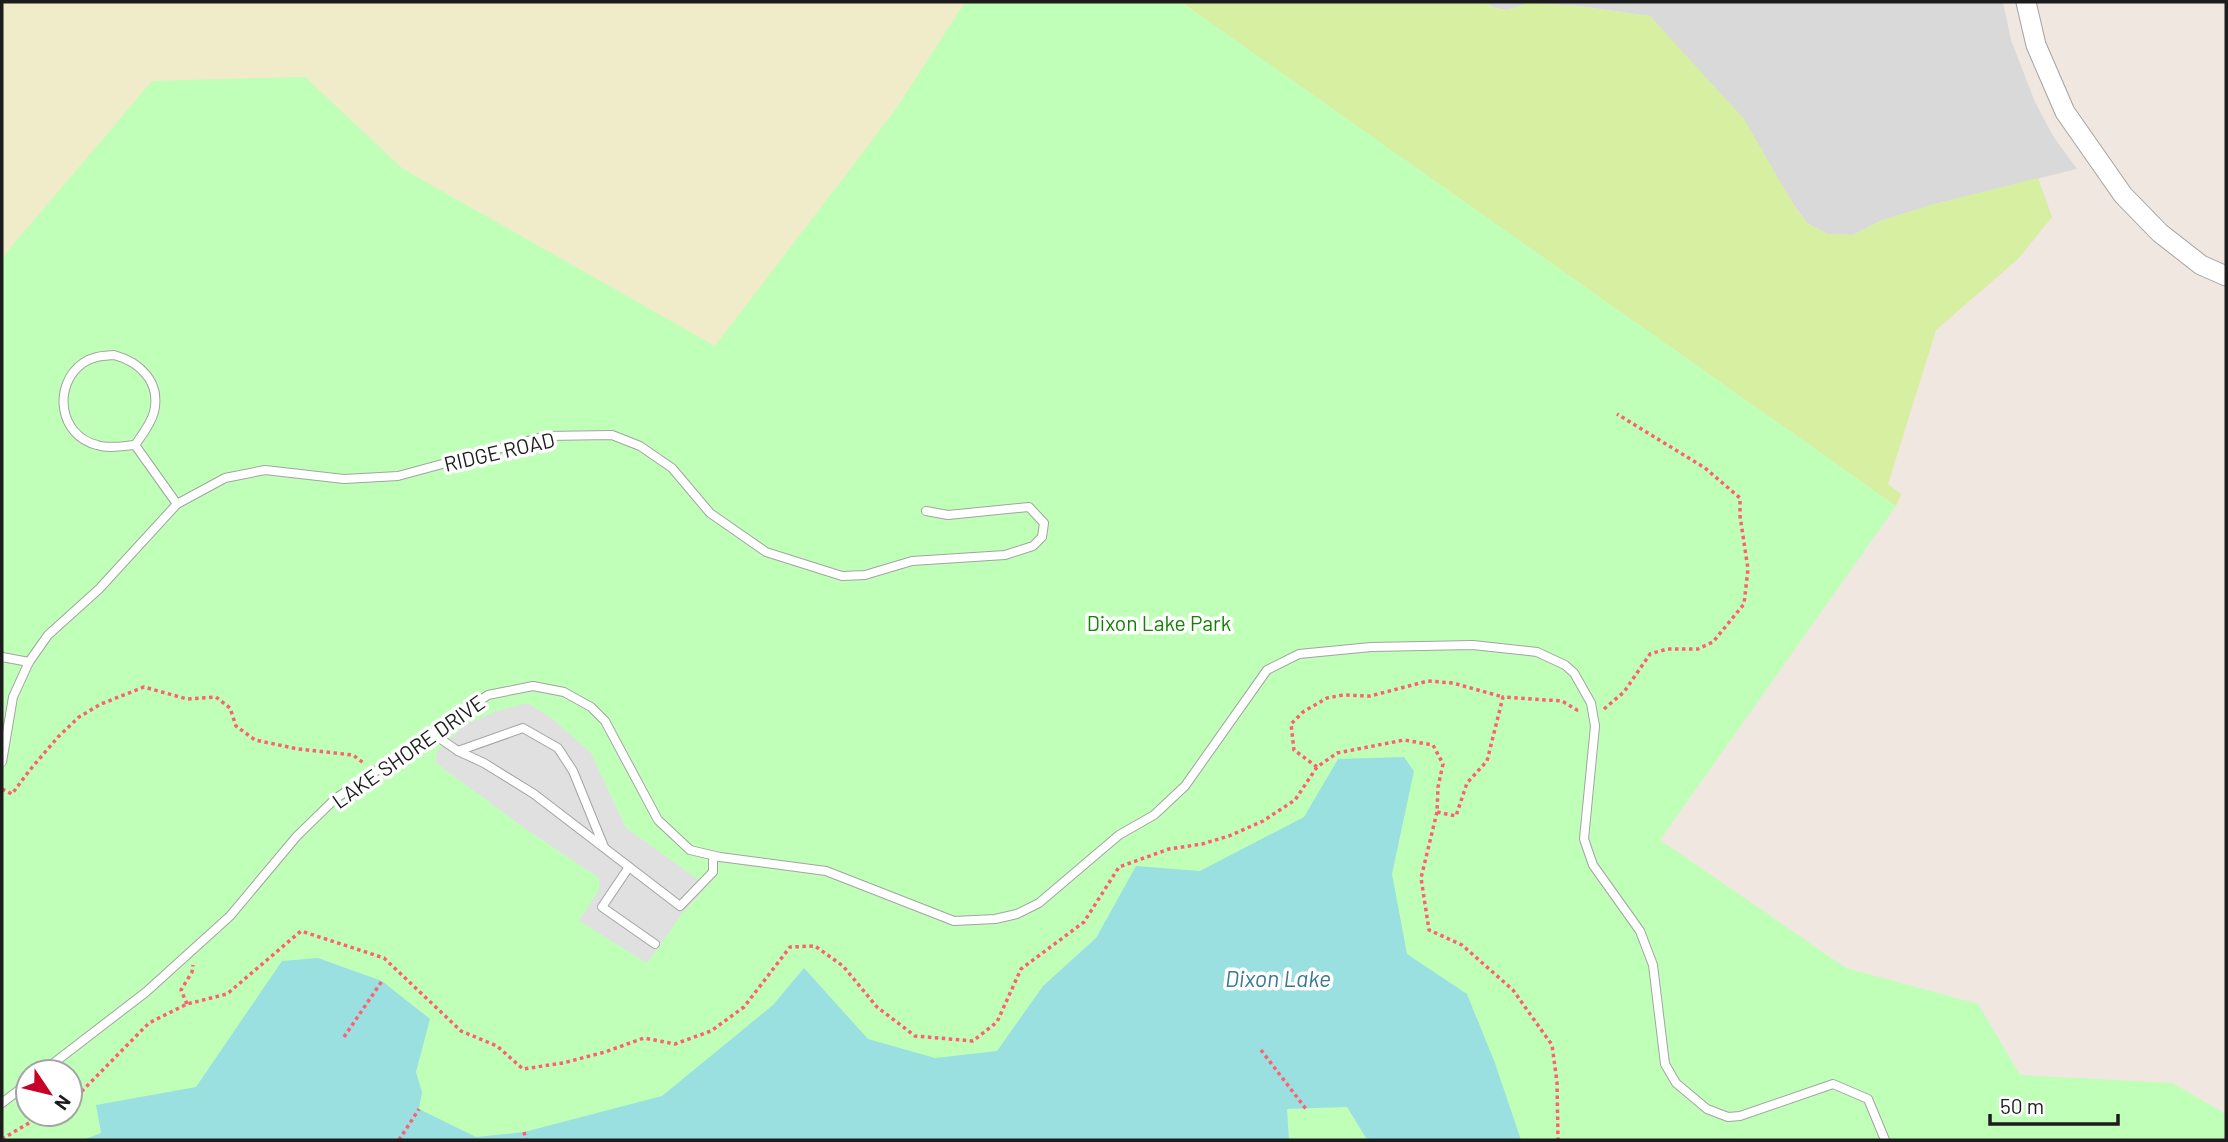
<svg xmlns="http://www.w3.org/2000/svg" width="2228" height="1142" viewBox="0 0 2228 1142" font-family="Barlow,sans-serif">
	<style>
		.residential { fill: #dad9d9 }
		.farmland { fill: #f0ebc9 }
		.grass { fill: #d7efa0 }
		.park { fill: #c0ffb7; fill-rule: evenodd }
		.parking { fill: #e0e0e0 }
		.water { fill: #9be0e1 }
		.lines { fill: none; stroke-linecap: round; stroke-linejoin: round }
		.service-casing { stroke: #a3a3a3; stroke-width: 10 }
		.tertiary-casing { stroke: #a3a3a3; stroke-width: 21 }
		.path { stroke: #ff6071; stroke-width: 3.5; stroke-dasharray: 3.5 3.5; stroke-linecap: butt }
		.service { stroke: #fff; stroke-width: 8 }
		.tertiary { stroke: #fff; stroke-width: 19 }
		.labels { text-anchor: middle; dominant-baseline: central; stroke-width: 7; stroke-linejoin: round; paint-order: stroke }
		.street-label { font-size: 21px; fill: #1c1c1c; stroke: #fff }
		.park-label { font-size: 21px; fill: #118301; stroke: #fff }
		.water-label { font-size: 23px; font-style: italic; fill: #377893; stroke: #fff }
	</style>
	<rect width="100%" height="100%" fill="#efe7e0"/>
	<polygon class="residential" points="1483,2 2003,2 2011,40 2035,102 2053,136 2077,169 1931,205 1880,221 1853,235 1828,234 1808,224 1650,16 1578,6 1529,3 1507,10 1495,8"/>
	<polygon class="farmland" points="2,2 965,2 896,109 715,347 403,169 305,77 152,81 2,260"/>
	<polygon class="grass" points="1181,2 1483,2 1495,8 1507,10 1529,3 1578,6 1650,16 1744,119 1796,209 1808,224 1828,234 1853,235 1880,221 1931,205 2038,178 2052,217 2018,259 1936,330 1888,484 1901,494 1896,506"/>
	<path class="park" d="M 965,2 L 1181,2 L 1896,506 L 1660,840 L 1846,968 L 1978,1004 L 2020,1075 L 2172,1083 L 2226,1114 L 2226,1140 L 2,1140 L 2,260 L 6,253 L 152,81 L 305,77 L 403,169 L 715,346 L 896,109 ZM 28,1072 L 70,1072 L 70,1114 L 28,1114 Z"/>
	<polygon class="parking" points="528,703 554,720 591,753 626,828 707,886 681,915 647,963 579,921 599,890 599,878 520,825 436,763 436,752 466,724 497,711"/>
	<polygon class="water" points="1404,757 1414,771 1392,874 1407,954 1467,994 1495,1063 1521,1140 1374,1140 1366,1138 1347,1107 1287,1109 1289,1140 83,1140 101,1133 96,1105 196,1087 282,961 318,958 382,981 430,1019 416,1072 422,1092 419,1109 476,1137 524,1132 662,1096 773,1005 804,968 868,1039 935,1058 997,1051 1043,986 1096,938 1136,866 1200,871 1304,817 1338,759"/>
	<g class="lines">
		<defs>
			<g id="service">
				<path d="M 114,355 C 140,362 161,382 154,412 C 151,424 142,435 135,445 C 122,446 109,449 97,445 C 59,436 52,385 83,363 C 93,356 103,356 114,355 Z"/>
				<polyline points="135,445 177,504"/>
				<polyline points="2,657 29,662"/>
				<polyline points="432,733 458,751 484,763 534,794 680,906 713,872 713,856"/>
				<polyline points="458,751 523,728 558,748 573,771 604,847"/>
				<polyline points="2,762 13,697 29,662 48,635 99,589 177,504 225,478 265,470 344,479 398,476 546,436 612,435 640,446 672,468 710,513 766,552 842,576 865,575 912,561 1005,555 1033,546 1042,537 1044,523 1029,507 948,515 926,511"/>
				<polyline points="629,867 602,907 655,944"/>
				<polyline points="42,1072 146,992 230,916 297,836 335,799 488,695 533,686 564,692 591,707 605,721 658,820 690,850 720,857 826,871 954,921 995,919 1017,914 1039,903 1119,835 1154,815 1185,786 1267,670 1299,654 1371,647 1473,645 1537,652 1565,665 1574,673 1591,703 1595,726 1584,839 1593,865 1640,931 1653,965 1665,1064 1676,1083 1707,1109 1728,1117 1740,1116 1833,1084 1868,1099 1885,1140"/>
				<polyline points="2,1103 28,1083"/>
			</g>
			<polyline id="tertiary" points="2026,2 2036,45 2065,112 2123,195 2160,233 2201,265 2226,276"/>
		</defs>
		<use href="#service" class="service-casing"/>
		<use href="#tertiary" class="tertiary-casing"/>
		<g class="path">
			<polyline points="1604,709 1624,692 1650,654 1667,649 1698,649 1713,642 1744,604 1748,569 1740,516 1740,498 1705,468 1617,414"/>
			<polyline points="1317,767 1294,750 1291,724 1303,712 1327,698 1343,695 1370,696 1428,681 1453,683 1503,697"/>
			<polyline points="2,789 12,794 29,771 58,737 79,717 101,704 144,687 187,699 216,697 230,708 236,726 255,740 298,749 353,755 365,764"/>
			<polyline points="1437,812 1421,878 1429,930 1462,945 1513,990 1552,1045 1557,1082 1558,1140"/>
			<polyline points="187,1004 181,990 192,972 193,965"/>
			<polyline points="344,1037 382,981"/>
			<polyline points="1261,1050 1306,1109"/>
			<polyline points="70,1099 78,1095 149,1023 187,1004 227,994 301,931 384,958 461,1031 497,1046 523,1069 563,1063 605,1052 644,1038 675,1044 711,1031 744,1007 790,947 815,946 843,966 877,1007 915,1036 973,1041 997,1022 1021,969 1084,922 1119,867 1169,849 1202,844 1229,836 1263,821 1295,800 1317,767 1337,753 1404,740 1433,745 1443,764 1438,787 1437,812 1456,816 1467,783 1487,761 1503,697 1562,701 1577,710 1580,709"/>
			<polyline points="524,1132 526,1140"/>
			<polyline points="2,1139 44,1114"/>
			<polyline points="399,1140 419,1109"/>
		</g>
		<use href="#service" class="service"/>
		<use href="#tertiary" class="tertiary"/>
	</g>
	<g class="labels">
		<g class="street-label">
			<text transform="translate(499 451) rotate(-13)">RIDGE ROAD</text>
			<text transform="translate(408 751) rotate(-35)">LAKE SHORE DRIVE</text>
		</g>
		<g class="park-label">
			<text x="1159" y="622">Dixon Lake Park</text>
		</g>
		<g class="water-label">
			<text x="1278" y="978">Dixon Lake</text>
		</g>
	</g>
	<rect width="2228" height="1142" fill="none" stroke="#1c1c1c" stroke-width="7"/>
	<g transform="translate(49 1093) rotate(125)"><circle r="33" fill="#ffffff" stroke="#a4a4a4" stroke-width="2"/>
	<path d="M0-5L12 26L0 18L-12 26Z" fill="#c7002a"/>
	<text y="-10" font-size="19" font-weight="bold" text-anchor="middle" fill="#1c1c1c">N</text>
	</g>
	<path d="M1990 1114v10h128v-10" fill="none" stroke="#1c1c1c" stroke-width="3.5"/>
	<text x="2000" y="1114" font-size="21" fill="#1c1c1c" stroke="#ffffff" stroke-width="5" paint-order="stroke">50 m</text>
</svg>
